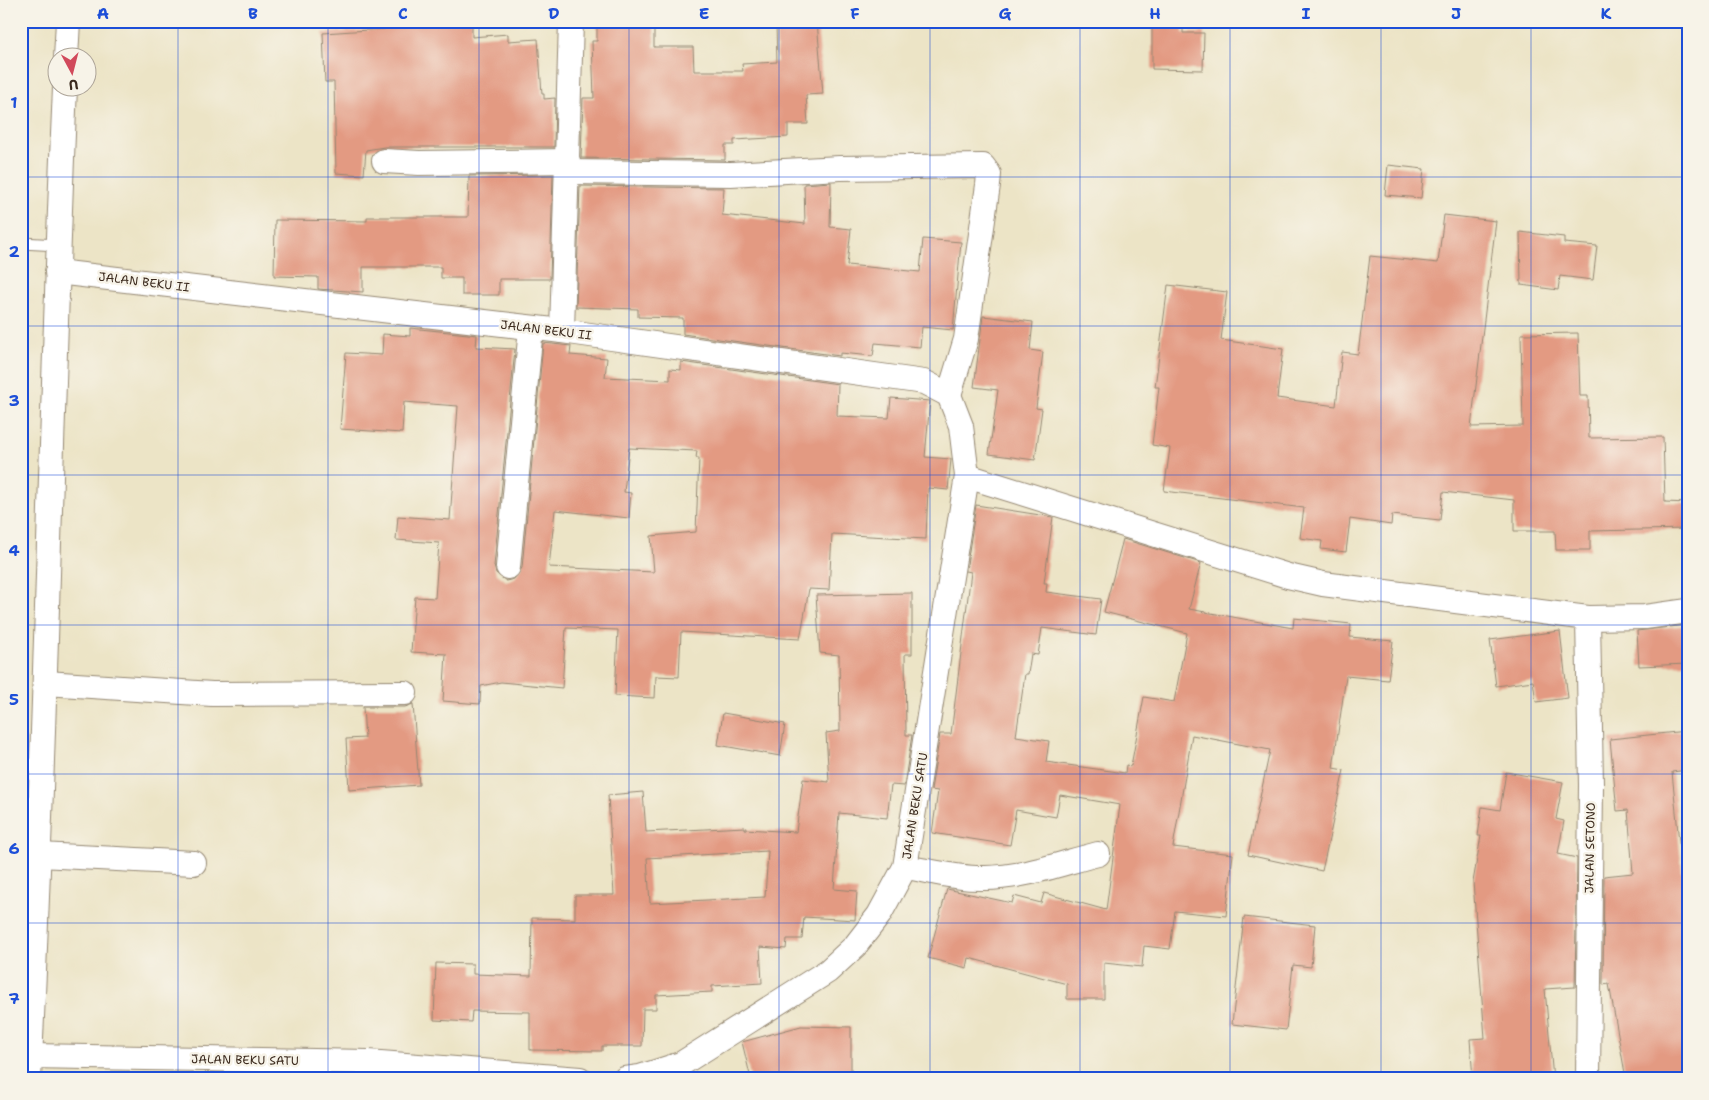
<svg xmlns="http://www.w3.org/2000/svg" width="1709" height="1100" viewBox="0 0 1709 1100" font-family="'Shantell Sans',sans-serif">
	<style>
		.building { fill: #e39a82; fill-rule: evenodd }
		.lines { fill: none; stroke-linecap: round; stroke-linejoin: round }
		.lane-casing { stroke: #948772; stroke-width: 13 }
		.street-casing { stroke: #948772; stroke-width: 26 }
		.lane { stroke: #fff; stroke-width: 11 }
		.street { stroke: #fff; stroke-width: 24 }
		.grid { fill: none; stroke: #1d4ed8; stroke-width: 1; stroke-opacity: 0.55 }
		.labels { text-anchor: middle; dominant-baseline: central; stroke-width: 5; stroke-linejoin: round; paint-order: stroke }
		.street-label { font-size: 12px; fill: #3b2a1e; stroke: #f7f3e8 }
		.neatline { fill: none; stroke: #1d4ed8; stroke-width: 2 }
		.grid-label { font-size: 16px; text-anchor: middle; font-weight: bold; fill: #1d4ed8 }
	</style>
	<rect width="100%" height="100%" fill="#f7f3e8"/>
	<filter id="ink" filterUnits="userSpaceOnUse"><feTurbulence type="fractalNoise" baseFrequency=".02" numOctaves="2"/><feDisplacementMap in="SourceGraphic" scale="10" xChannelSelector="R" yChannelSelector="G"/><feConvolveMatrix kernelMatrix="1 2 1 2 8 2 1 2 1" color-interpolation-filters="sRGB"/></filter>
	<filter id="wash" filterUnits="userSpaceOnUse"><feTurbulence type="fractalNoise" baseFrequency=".0096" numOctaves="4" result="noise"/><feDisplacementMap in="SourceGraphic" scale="20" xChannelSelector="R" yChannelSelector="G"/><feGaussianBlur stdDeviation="1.12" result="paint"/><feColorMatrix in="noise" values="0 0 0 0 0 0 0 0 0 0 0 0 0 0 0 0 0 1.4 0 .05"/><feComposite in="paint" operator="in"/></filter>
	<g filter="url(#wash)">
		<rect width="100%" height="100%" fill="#ece4c6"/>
		<g id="blocks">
			<g class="building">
				<polygon points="417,21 472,21 472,37 508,34 508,41 538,39 542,94 544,94 544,99 555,98 554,147 384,147 366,150 364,175 336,173 334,82 325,82 323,33 384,29 384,25 417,25"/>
				<polygon points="776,21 817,21 823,94 806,95 808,124 788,124 788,137 734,140 734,145 725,145 725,160 581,158 583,98 594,98 592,41 597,41 597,22 654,22 654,47 693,47 694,71 743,71 742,64 777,62"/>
				<polygon points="1152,21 1183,21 1183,33 1204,33 1203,70 1152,69"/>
				<polygon points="1388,165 1424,169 1421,198 1385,195"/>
				<polygon points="553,175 550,279 499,279 499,295 462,295 462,278 441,278 441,267 363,267 363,292 318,289 318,277 274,276 275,220 367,221 367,217 468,217 469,176"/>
				<polygon points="831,182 830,227 851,229 847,265 920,272 923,239 961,242 953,330 922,327 920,347 875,343 873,356 840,353 840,356 683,334 683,318 638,317 638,309 576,307 580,186 724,188 722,215 805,224 804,184"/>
				<polygon points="1444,215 1496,221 1471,427 1523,426 1521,334 1578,333 1580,396 1588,396 1589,438 1663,437 1665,502 1688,503 1688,529 1590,531 1590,550 1556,550 1555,531 1514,531 1514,500 1443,492 1440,520 1392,515 1391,525 1350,519 1346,552 1321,549 1322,541 1300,538 1304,508 1164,491 1170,448 1152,445 1159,387 1155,387 1168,285 1227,292 1221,340 1283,349 1277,398 1336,406 1342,352 1358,354 1370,256 1438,263"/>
				<polygon points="1520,232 1564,237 1564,243 1597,246 1593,280 1560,276 1558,290 1521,285"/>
				<polygon points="983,316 1033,322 1030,350 1043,352 1036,408 1042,409 1035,460 989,454 998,390 974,387"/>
				<path d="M 410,328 L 477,335 L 476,347 L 515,349 L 494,566 L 496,573 L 506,581 L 514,579 L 522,568 L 543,343 L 571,346 L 570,355 L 607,358 L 605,377 L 670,380 L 670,369 L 681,370 L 681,362 L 838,384 L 837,416 L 889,418 L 891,398 L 930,401 L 925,457 L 951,459 L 948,490 L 928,488 L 926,539 L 832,534 L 829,590 L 809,589 L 800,639 L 681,632 L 679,677 L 656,676 L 655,698 L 615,696 L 618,630 L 566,628 L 562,688 L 501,682 L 481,686 L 480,704 L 443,701 L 446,654 L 411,652 L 415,597 L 435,598 L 439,543 L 396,540 L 398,516 L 450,520 L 458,406 L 404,402 L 402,433 L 340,429 L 346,353 L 382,355 L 383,334 L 410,336 ZM 629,448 L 697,451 L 696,458 L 699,458 L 696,532 L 651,536 L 654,572 L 549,567 L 555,510 L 629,518 L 631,493 L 624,492 Z"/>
				<polygon points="976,505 1053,517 1044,583 1047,583 1046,592 1101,599 1096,635 1042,628 1038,655 1031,654 1028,674 1025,674 1016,736 1049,741 1046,762 1125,773 1126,765 1131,766 1144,697 1174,702 1187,633 1104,612 1123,539 1201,563 1189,609 1293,628 1294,618 1351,624 1350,637 1393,641 1388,680 1346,676 1333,768 1344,770 1322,871 1248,855 1270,750 1192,735 1173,847 1233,854 1226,916 1175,911 1170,949 1144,946 1142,967 1104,963 1104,999 1067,999 1067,984 969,958 967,968 928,958 947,889 1012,903 1014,896 1041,903 1044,893 1106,910 1120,805 1060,795 1056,817 1016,810 1010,845 932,833 938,791 931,790 940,734 951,734 971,572 966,571"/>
				<path d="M 912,593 L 912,654 L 905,654 L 906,735 L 912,735 L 904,786 L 891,785 L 887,818 L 839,813 L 834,889 L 857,891 L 855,920 L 804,917 L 802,939 L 787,939 L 786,949 L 760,947 L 762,983 L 712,986 L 712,992 L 656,995 L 656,1009 L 643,1009 L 642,1046 L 602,1046 L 602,1051 L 530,1050 L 530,1012 L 472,1011 L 471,1022 L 434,1020 L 436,963 L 473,964 L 473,974 L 531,976 L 532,918 L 575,919 L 575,895 L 614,895 L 608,795 L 643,792 L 646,832 L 745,827 L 745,829 L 796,832 L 803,779 L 829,782 L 826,733 L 840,731 L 839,655 L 820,653 L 816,595 ZM 768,851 L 765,897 L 650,903 L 647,858 Z"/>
				<polygon points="1686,625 1688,664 1639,666 1637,631"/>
				<polygon points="1560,631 1568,698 1536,702 1533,681 1496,686 1490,640"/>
				<polygon points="413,704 419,785 349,790 346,739 365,738 363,707 405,707"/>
				<polygon points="723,713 785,724 780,756 718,745"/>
				<polygon points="1686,731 1688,770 1672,772 1688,932 1688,1079 1626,1079 1609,984 1603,985 1604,876 1633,873 1628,810 1617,811 1610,739"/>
				<polygon points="1506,772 1563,782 1556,819 1564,821 1558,854 1577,858 1575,987 1545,989 1553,1079 1473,1079 1470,1039 1485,1038 1473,882 1481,836 1478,836 1482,807 1500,810"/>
				<polygon points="1244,917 1315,925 1311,967 1293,965 1286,1030 1232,1024"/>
				<polygon points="801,1026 851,1027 851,1079 751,1079 742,1042"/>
			</g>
		</g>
	</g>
	<g filter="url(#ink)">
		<use href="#blocks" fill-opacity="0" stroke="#948772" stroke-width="1"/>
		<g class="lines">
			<defs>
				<polyline id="lane" points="21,243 58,245"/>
				<g id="street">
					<polyline points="66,58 68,21"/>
					<polyline points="384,161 419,163 568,161"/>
					<polyline points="568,172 731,174 840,168 983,166 989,174 988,185 966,339 949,395"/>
					<polyline points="57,272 562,331 924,382 949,395 961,426 967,476 905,867 879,915 855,946 828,971 681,1064 640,1077 625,1079"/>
					<polyline points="562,331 571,21"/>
					<polyline points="967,476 1288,576 1323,584 1588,618 1645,617 1688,611"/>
					<polyline points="508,567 531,328"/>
					<polyline points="1588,618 1591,785 1588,1079"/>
					<polyline points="46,683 212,694 405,693"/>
					<polyline points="40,855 194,863"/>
					<path d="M 905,867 C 931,871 958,879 985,878 C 1023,878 1062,863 1098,854"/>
					<polyline points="30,1056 368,1062 580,1079"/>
					<path d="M 29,1079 C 46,749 50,418 65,88"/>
				</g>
			</defs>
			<use href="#lane" class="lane-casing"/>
			<use href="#street" class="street-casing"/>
			<use href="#lane" class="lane"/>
			<use href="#street" class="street"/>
		</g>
	</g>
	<path class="grid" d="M 178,21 L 178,1079M 328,21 L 328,1079M 479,21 L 479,1079M 629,21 L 629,1079M 779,21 L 779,1079M 930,21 L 930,1079M 1080,21 L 1080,1079M 1230,21 L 1230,1079M 1381,21 L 1381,1079M 1531,21 L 1531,1079M 21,177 L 1688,177M 21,326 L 1688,326M 21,475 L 1688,475M 21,625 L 1688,625M 21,774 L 1688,774M 21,923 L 1688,923"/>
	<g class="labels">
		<g class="street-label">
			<text transform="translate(144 282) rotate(7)">JALAN BEKU II</text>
			<text transform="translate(546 330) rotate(7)">JALAN BEKU II</text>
			<text transform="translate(915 806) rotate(-81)">JALAN BEKU SATU</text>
			<text transform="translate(1590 848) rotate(-89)">JALAN SETONO</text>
			<text transform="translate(245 1060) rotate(1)">JALAN BEKU SATU</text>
		</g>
	</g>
	<rect width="1709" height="1100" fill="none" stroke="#f7f3e8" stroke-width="55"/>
	<g transform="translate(72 72) rotate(173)"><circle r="24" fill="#f7f3e8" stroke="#aca397"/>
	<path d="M0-4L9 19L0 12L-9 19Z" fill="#d1495b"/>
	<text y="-8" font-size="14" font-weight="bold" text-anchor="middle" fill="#3b2a1e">U</text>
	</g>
	<rect x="28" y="28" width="1654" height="1044" class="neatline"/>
	<g class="grid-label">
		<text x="103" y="19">A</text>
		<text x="253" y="19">B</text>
		<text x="403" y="19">C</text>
		<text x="554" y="19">D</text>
		<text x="704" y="19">E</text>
		<text x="855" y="19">F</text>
		<text x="1005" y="19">G</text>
		<text x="1155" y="19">H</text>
		<text x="1306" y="19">I</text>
		<text x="1456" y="19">J</text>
		<text x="1606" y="19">K</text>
		<text x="14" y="108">1</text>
		<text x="14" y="257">2</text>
		<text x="14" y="406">3</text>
		<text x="14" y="556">4</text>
		<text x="14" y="705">5</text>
		<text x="14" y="854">6</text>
		<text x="14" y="1004">7</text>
	</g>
</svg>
